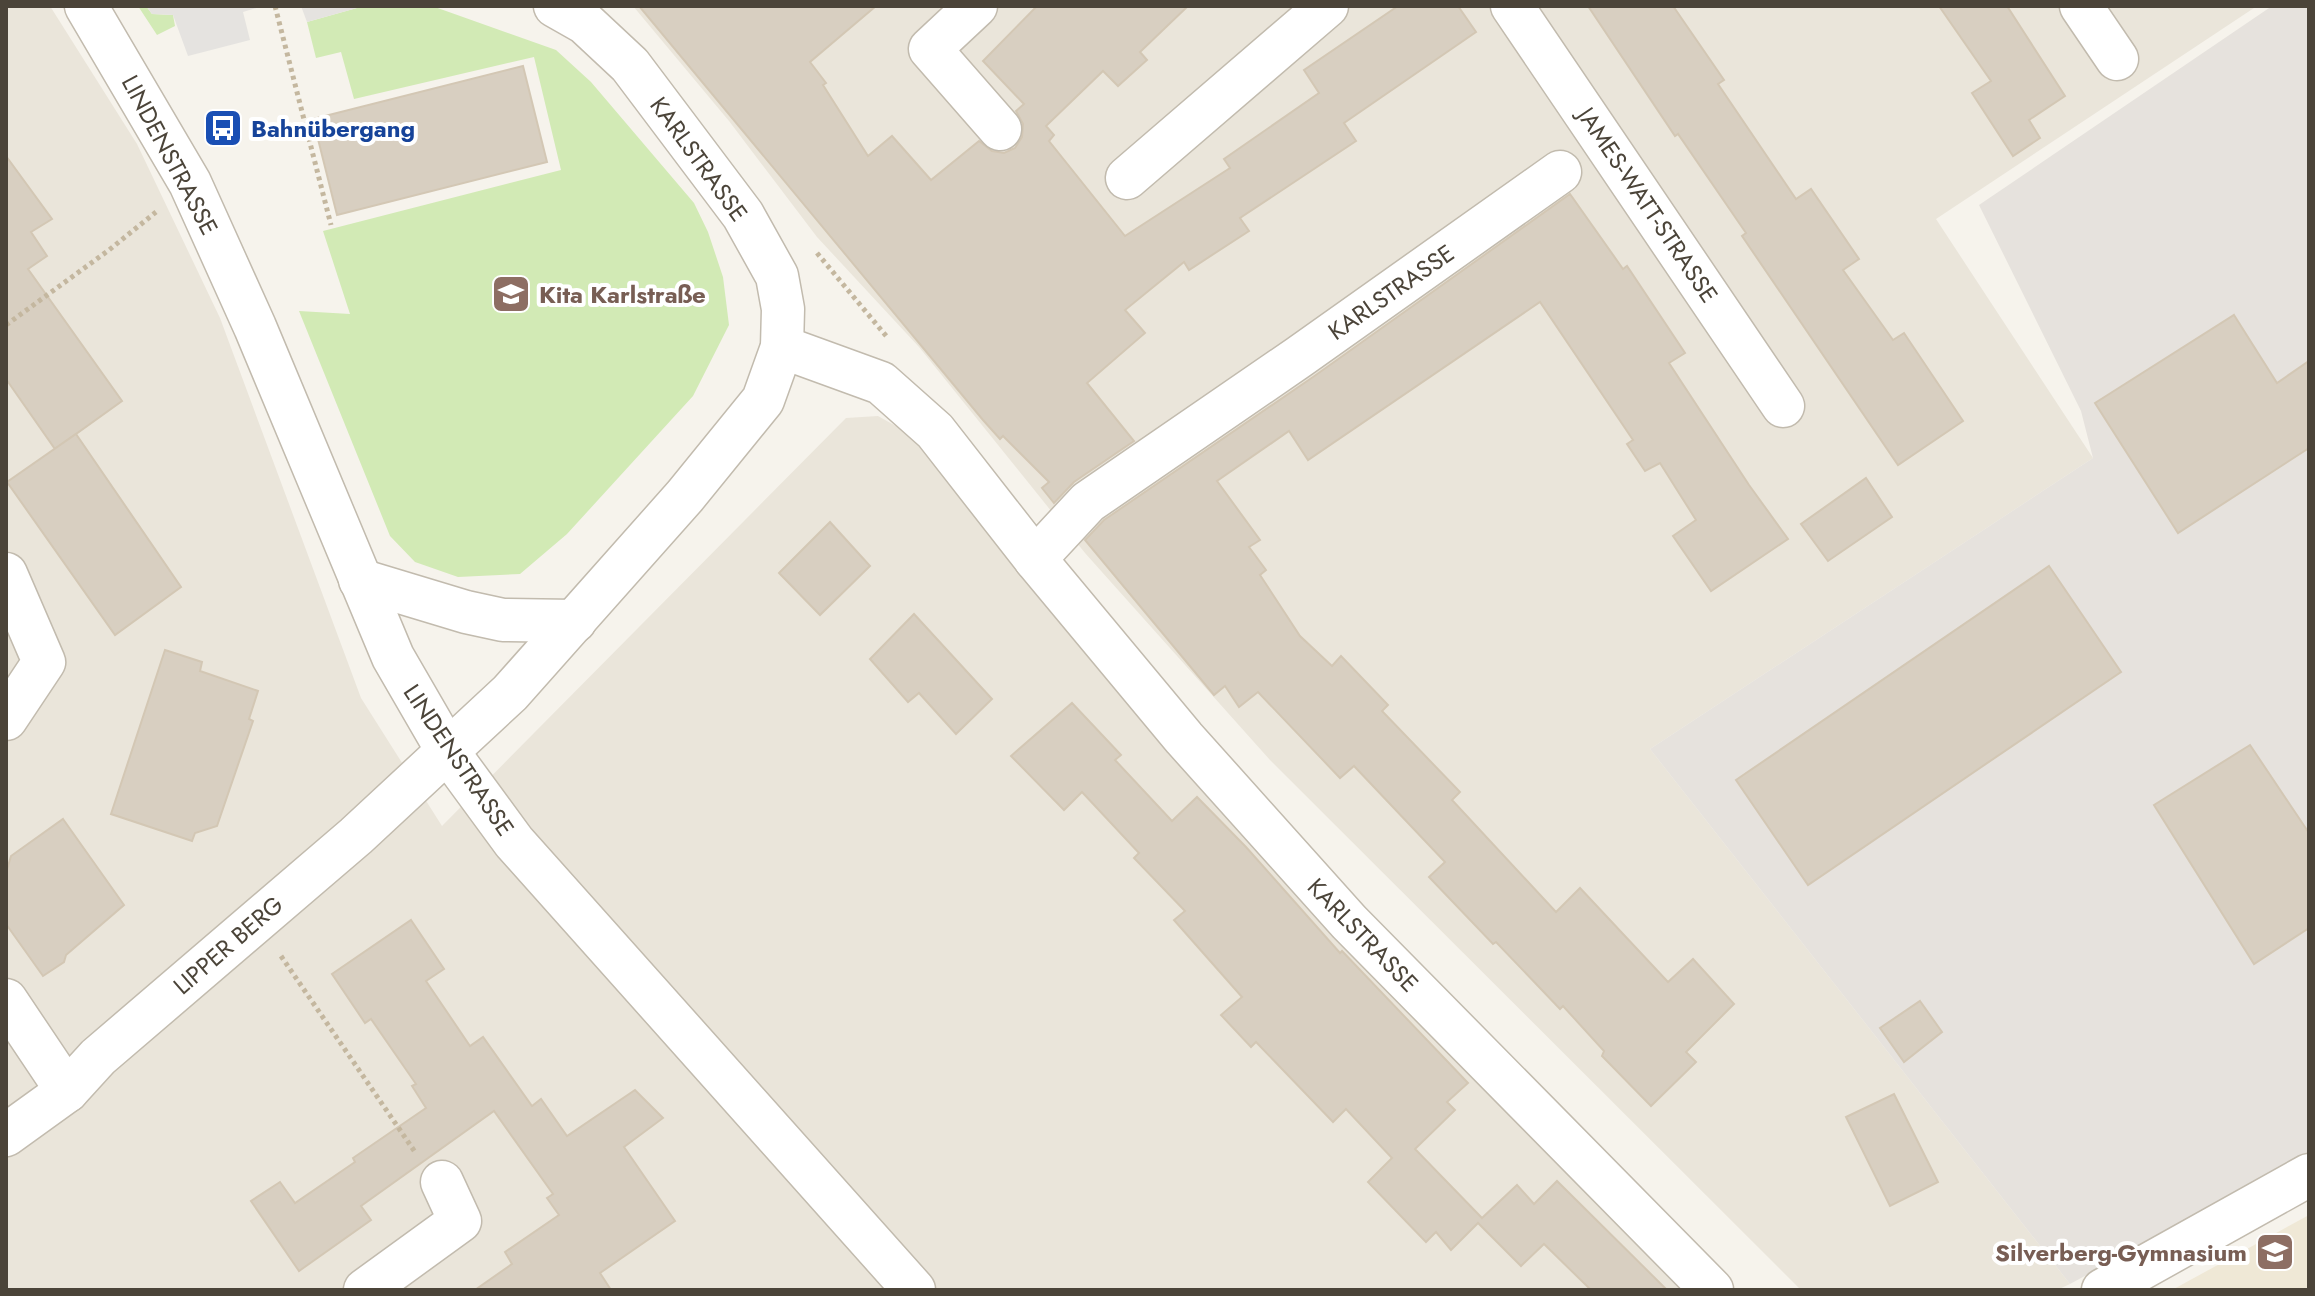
<svg xmlns="http://www.w3.org/2000/svg" width="2315" height="1296" viewBox="0 0 2315 1296" font-family="Jost,sans-serif">
	<style>
		.residential { fill: #eae5da }
		.industrial { fill: #e6e2dd }
		.education { fill: #efe8d6 }
		.green { fill: #d2eab5 }
		.parking { fill: #e5e3e0 }
		.building { fill: #d8cfc1; stroke: #d3c7b4; stroke-width: 2 }
		.lines { fill: none; stroke-linecap: round; stroke-linejoin: round }
		.minor-casing { stroke: #c2bbae; stroke-width: 45 }
		.path { stroke: #c4b79f; stroke-width: 5; stroke-dasharray: 4 4; stroke-linecap: butt }
		.minor { stroke: #fff; stroke-width: 42 }
		.labels { text-anchor: middle; dominant-baseline: central; stroke-width: 8; stroke-linejoin: round; paint-order: stroke }
		.transit-label { font-size: 24px; font-weight: bold; fill: #164399; stroke: #fff; text-anchor: start }
		.street-label { font-size: 24px; fill: #4b4439; stroke: #fff }
		.education-label { font-size: 24px; font-weight: bold; fill: #785e54; stroke: #fff; text-anchor: start }
	</style>
	<rect width="100%" height="100%" fill="#f6f3ec"/>
	<g class="residential">
		<polygon points="6,6 50,6 137,144 220,318 361,698 442,826 846,418 878,416 910,434 1134,705 1687,1290 6,1290"/>
		<polygon points="633,6 2257,6 1936,219 2093,458 1650,749 2070,1284 2057,1290 1801,1290 1270,760 1085,553 919,347 817,237 729,121"/>
	</g>
	<polygon class="industrial" points="2272,6 2309,6 2309,1154 2070,1284 1650,749 2093,458 2081,411 1979,205"/>
	<polygon class="education" points="2309,1215 2309,1290 2172,1290"/>
	<g class="green">
		<polygon points="138,6 146,6 152,14 173,15 175,26 157,35"/>
		<polygon points="364,6 432,6 556,50 591,82 694,203 708,232 723,277 729,325 693,396 567,534 520,574 458,577 415,562 390,536 299,311 350,314 323,231 561,170 534,57 354,99 341,52 316,58 307,22"/>
	</g>
	<g class="parking">
		<polygon points="146,6 263,6 243,12 250,40 188,56 173,15 152,14"/>
		<polygon points="301,6 364,6 307,22"/>
	</g>
	<g class="building">
		<polygon points="639,6 876,6 810,62 826,83 823,85 868,156 892,136 931,180 979,141 992,151 1004,153 1015,148 1022,137 1023,124 1016,111 1024,104 983,61 1037,6 1188,6 1140,52 1147,60 1118,86 1103,71 1046,126 1054,135 1049,141 1125,236 1230,168 1224,159 1319,93 1304,70 1398,6 1458,6 1476,32 1344,123 1356,141 1240,218 1249,231 1189,270 1184,262 1125,310 1145,333 1087,383 1134,441 1074,482 1054,503 1042,488 1049,482 1003,436 1000,439 983,420"/>
		<polygon points="1588,6 1673,6 1724,80 1718,84 1796,199 1811,189 1859,259 1843,270 1893,340 1904,333 1963,421 1898,465 1742,236 1746,233 1678,134 1675,136"/>
		<polygon points="1939,6 2007,6 2065,96 2029,120 2040,138 2013,156 1972,93 1991,81"/>
		<polygon points="523,66 547,162 337,215 313,119"/>
		<polygon points="6,156 52,219 31,232 47,256 28,269 122,401 55,449 6,379"/>
		<polygon points="1570,194 1623,269 1627,266 1685,353 1669,363 1749,485 1788,539 1711,591 1673,536 1696,520 1660,463 1645,471 1627,444 1633,440 1540,302 1308,460 1289,431 1217,481 1260,540 1249,547 1266,570 1260,575 1300,636 1332,666 1341,656 1388,705 1382,711 1460,792 1452,800 1556,912 1580,888 1668,982 1693,959 1734,1004 1686,1052 1696,1062 1651,1106 1602,1056 1604,1051 1563,1006 1560,1009 1496,942 1493,944 1429,877 1445,862 1354,766 1340,778 1258,692 1239,707 1225,686 1214,695 1085,540 1104,520 1313,377"/>
		<polygon points="2234,315 2277,383 2309,361 2309,448 2178,533 2095,403"/>
		<polygon points="76,434 181,587 115,635 7,482"/>
		<polygon points="1866,478 1892,517 1828,561 1801,524"/>
		<polygon points="830,522 870,566 820,615 779,573"/>
		<polygon points="2049,566 2121,672 1808,885 1736,780"/>
		<polygon points="914,614 992,699 956,734 919,693 908,702 870,659"/>
		<polygon points="165,650 202,662 200,671 258,691 249,719 253,721 217,826 195,833 192,841 111,814"/>
		<polygon points="1072,703 1121,755 1115,760 1172,821 1197,797 1246,847 1340,953 1342,951 1468,1083 1447,1102 1455,1110 1415,1149 1482,1218 1517,1185 1534,1204 1557,1181 1667,1290 1591,1290 1544,1244 1521,1266 1478,1223 1451,1250 1436,1232 1426,1242 1368,1182 1392,1158 1346,1109 1333,1122 1256,1042 1251,1047 1221,1015 1242,997 1174,920 1185,911 1134,858 1139,853 1082,792 1064,810 1011,756"/>
		<polygon points="2250,745 2309,833 2309,928 2254,964 2154,805"/>
		<polygon points="63,819 124,905 66,955 64,962 43,976 6,924 6,873 11,856"/>
		<polygon points="411,920 444,969 426,981 470,1046 483,1037 532,1106 541,1099 567,1136 635,1090 663,1118 624,1147 675,1221 600,1273 611,1290 475,1290 512,1264 505,1252 559,1215 547,1198 553,1194 494,1111 361,1206 371,1220 299,1271 251,1201 280,1182 295,1203 355,1162 353,1158 426,1108 412,1086 416,1084 371,1019 365,1023 332,974"/>
		<polygon points="1920,1001 1942,1032 1904,1062 1880,1028"/>
		<polygon points="1894,1094 1938,1182 1890,1206 1846,1117"/>
	</g>
	<g class="lines">
		<defs>
			<g id="minor">
				<polyline points="86,6 190,183 255,327 393,657 448,752 514,842 914,1290"/>
				<polyline points="976,6 930,49 1000,129"/>
				<polyline points="1512,6 1783,406"/>
				<polyline points="2081,6 2117,59"/>
				<polyline points="1127,178 1327,6"/>
				<polyline points="782,347 881,383 935,431 1035,559 1184,738 1349,922 1712,1290"/>
				<polyline points="1035,559 1088,502 1299,357 1560,172"/>
				<polyline points="6,574 44,662 6,719"/>
				<polyline points="360,580 466,612 503,620 575,621"/>
				<polyline points="6,1000 67,1091"/>
				<polyline points="6,1135 67,1091 98,1057 356,836 510,693 685,496 763,400 782,347 783,309 777,276 743,215 630,65 585,23 555,6"/>
				<polyline points="365,1290 460,1221 442,1182"/>
				<polyline points="2103,1290 2309,1175"/>
			</g>
		</defs>
		<use href="#minor" class="minor-casing"/>
		<g class="path">
			<polyline points="275,6 331,225"/>
			<polyline points="817,253 887,337"/>
			<polyline points="6,325 109,250 156,212"/>
			<polyline points="281,956 415,1152"/>
		</g>
		<use href="#minor" class="minor"/>
	</g>
	<defs>
		<symbol id="bus-square" viewBox="-11 -11 22 22"><rect x="-9" y="-9" width="18" height="18" rx="4" fill="#1a4fb4" stroke="#fff"/><path d="M-5-6H5V4H4V6H2V4H-2V6H-4V4H-5ZM-3.5-4V0h7V-4ZM-3.5 1.2v1.5H-2V1.2ZM2 1.2v1.5H3.5V1.2Z" fill="#fff"/></symbol>
		<symbol id="school-square" viewBox="-11 -11 22 22"><rect x="-9" y="-9" width="18" height="18" rx="4" fill="#8d6e63" stroke="#fff"/><path d="M0-5L7-2L0 1L-7-2ZM-4 1L0 2.5L4 1V4Q0 6-4 4Z" fill="#fff"/></symbol>
	</defs>
	<g fill-rule="evenodd">
		<use href="#bus-square" x="201" y="106" width="44" height="44"/>
		<use href="#school-square" x="489" y="272" width="44" height="44"/>
		<use href="#school-square" x="2253" y="1230" width="44" height="44"/>
	</g>
	<g class="labels">
		<g class="transit-label">
			<text x="251" y="128">Bahnübergang</text>
		</g>
		<g class="street-label">
			<text transform="translate(170 155) rotate(62)">LINDENSTRASSE</text>
			<text transform="translate(699 159) rotate(54)">KARLSTRASSE</text>
			<text transform="translate(1648 205) rotate(56)">JAMES-WATT-STRASSE</text>
			<text transform="translate(1391 292) rotate(-35)">KARLSTRASSE</text>
			<text transform="translate(459 760) rotate(56)">LINDENSTRASSE</text>
			<text transform="translate(1363 935) rotate(46)">KARLSTRASSE</text>
			<text transform="translate(228 945) rotate(-41)">LIPPER BERG</text>
		</g>
		<g class="education-label">
			<text x="539" y="294">Kita Karlstraße</text>
			<text x="2247" y="1252" text-anchor="end">Silverberg-Gymnasium</text>
		</g>
	</g>
	<rect width="2315" height="1296" fill="none" stroke="#4b4439" stroke-width="16"/>
</svg>
